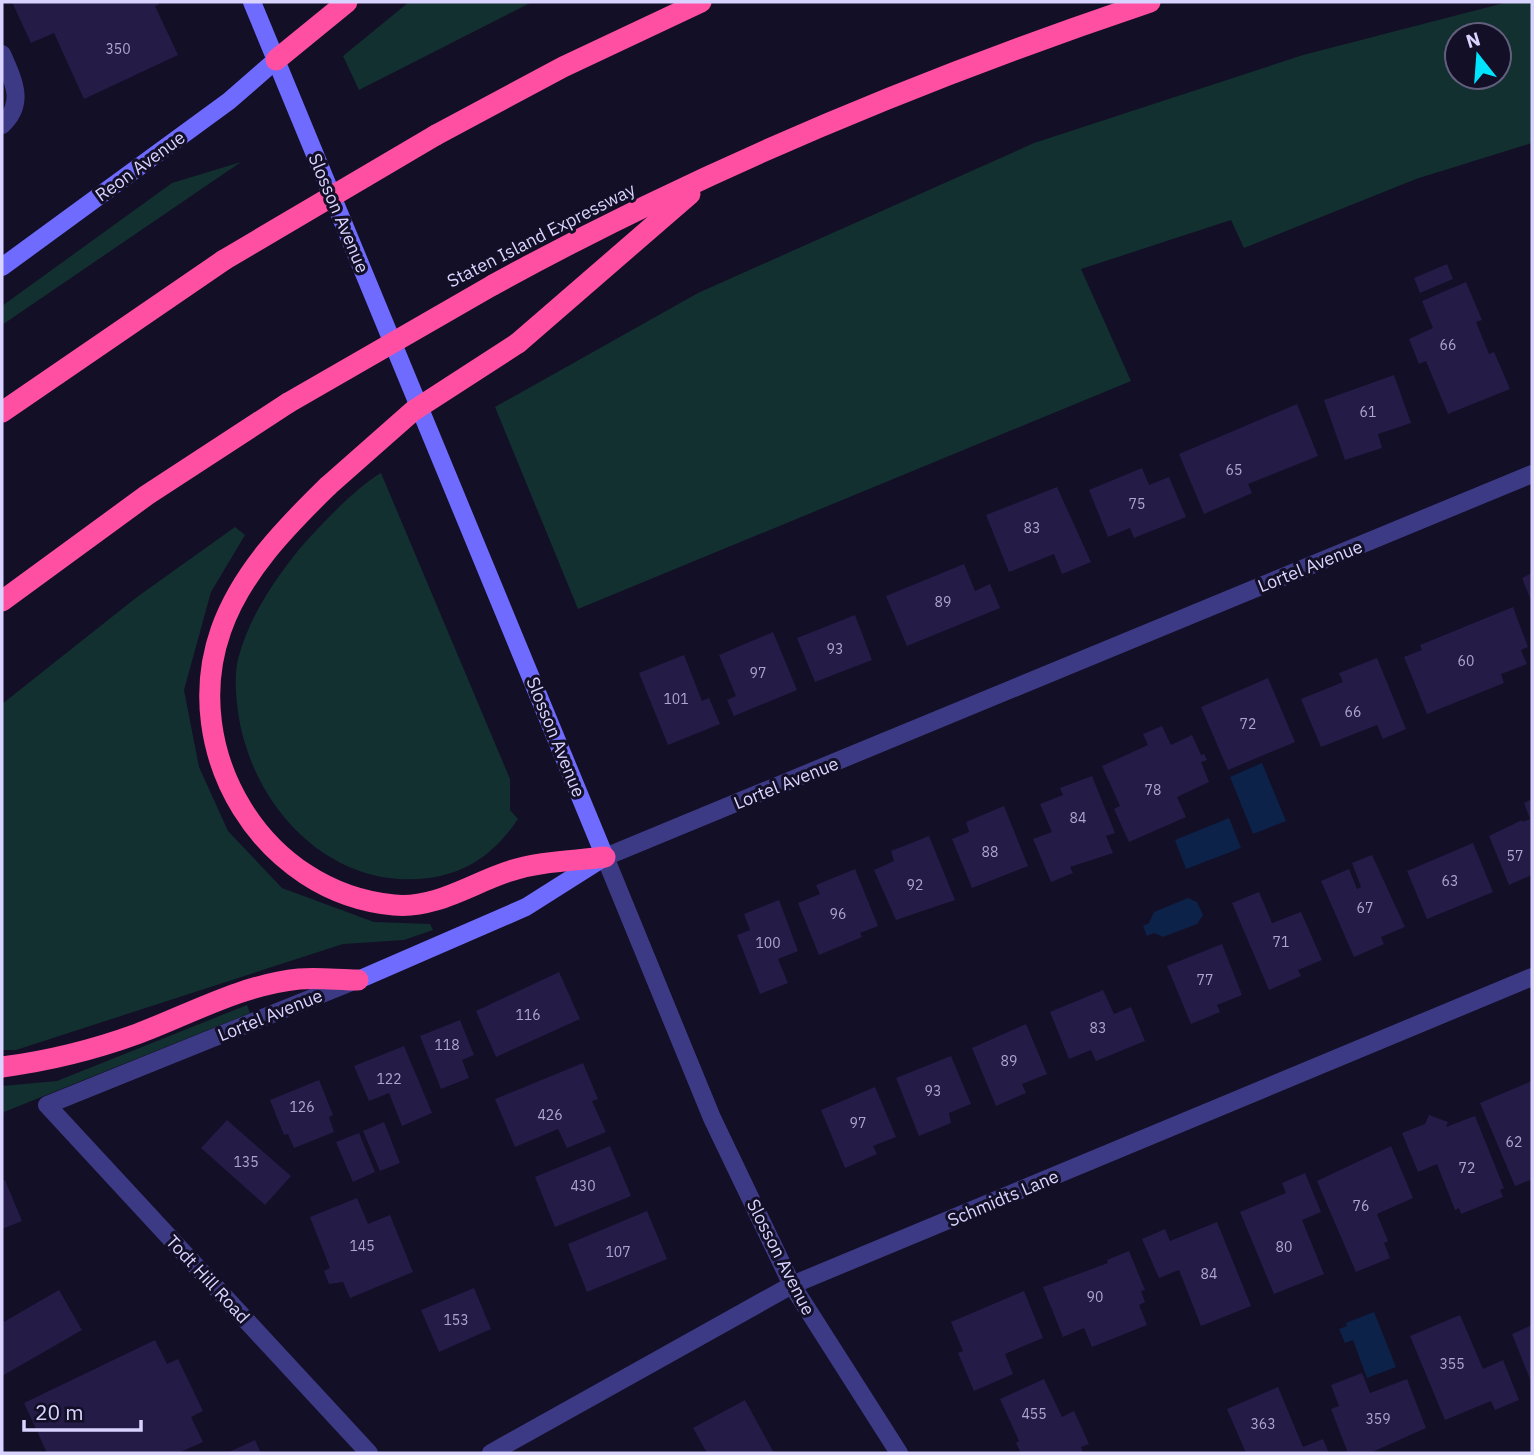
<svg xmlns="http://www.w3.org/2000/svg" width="1534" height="1455" viewBox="0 0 1534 1455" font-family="'IBM Plex Sans',sans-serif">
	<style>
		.green { fill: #12302f; fill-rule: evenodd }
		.water { fill: #0c2248 }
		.building { fill: #241b47 }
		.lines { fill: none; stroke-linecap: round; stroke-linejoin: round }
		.service { stroke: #3d3a85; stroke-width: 18 }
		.minor { stroke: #3d3a85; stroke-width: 18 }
		.tertiary { stroke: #3d3a85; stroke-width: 18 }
		.secondary { stroke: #6f6bff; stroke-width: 18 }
		.motorway { stroke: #ff4fa3; stroke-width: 21 }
		.motorway-bridge { stroke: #ff4fa3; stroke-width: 21 }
		.labels { text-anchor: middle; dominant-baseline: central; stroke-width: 6; stroke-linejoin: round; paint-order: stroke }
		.number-label { font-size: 14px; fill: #aca6d1 }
		.street-label { font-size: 18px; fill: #d9d4ff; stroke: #130f26 }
	</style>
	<rect width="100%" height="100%" fill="#130f26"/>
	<g class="green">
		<polygon points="409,2 532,2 359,90 343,56"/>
		<path d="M 1508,2 L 1532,2 L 1532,143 L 1416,179 L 1244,248 L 1231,220 L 1081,269 L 1131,381 L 578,609 L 495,407 L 698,293 L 1034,143 L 1303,55 ZM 1499,35 L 1499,77 L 1457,77 L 1457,35 Z"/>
		<polygon points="241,162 2,325 2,306 172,183"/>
		<path d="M 381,473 L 510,779 L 510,810 L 518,819 C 496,852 468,873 429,878 C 329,891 251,805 238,712 C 236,695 234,676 238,659 C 248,621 269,588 293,557 C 310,535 357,486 381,473 Z"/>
		<polygon points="235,527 245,535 211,592 184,690 199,767 228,831 282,888 374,922 430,924 433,930 404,940 343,944 16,1050 2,1050 2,704 137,597"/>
		<polygon points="247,1005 250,1013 4,1112 2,1119 2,1086 57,1081"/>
	</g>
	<g class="water">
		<polygon points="1262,763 1286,821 1253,834 1230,777"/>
		<polygon points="1229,818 1241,848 1186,869 1175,840"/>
		<polygon points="1188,898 1197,902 1203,915 1197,924 1163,937 1154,933 1147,936 1143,926 1149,923 1154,912"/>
		<polygon points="1374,1312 1396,1367 1367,1378 1353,1340 1345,1343 1339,1329 1347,1326 1346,1323"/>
	</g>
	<g class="building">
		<polygon points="12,2 157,2 159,5 155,6 178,55 84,99 54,33 31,43"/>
		<polygon points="1447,264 1453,279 1420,293 1414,278"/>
		<polygon points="1466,282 1482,320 1476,322 1489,354 1494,352 1510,389 1448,414 1426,361 1419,364 1409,339 1433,328 1422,301"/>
		<polygon points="1394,375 1411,423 1378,434 1382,448 1345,460 1324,400"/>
		<polygon points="1297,404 1318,456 1248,484 1252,493 1204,514 1179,454"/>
		<polygon points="1142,468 1149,485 1169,477 1186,517 1134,538 1130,528 1108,537 1089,490"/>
		<polygon points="1057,487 1091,562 1062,574 1054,554 1009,572 986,515"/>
		<polygon points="964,564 975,591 990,584 1000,608 907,646 886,596"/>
		<polygon points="1532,573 1532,603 1522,578"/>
		<polygon points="1513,607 1528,647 1521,650 1527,664 1501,674 1504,683 1427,714 1404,657 1422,650 1420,645"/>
		<polygon points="855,615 872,660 815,682 797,638"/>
		<polygon points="773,632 797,690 734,716 727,700 736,696 719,655"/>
		<polygon points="684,655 702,701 709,698 720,724 668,745 639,673"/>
		<polygon points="1377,658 1406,729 1383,739 1377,725 1321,747 1301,699 1343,682 1339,673"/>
		<polygon points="1268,678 1295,742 1228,770 1201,707"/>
		<polygon points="1162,726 1171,745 1192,735 1201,755 1204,754 1207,760 1201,762 1209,782 1177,797 1186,817 1129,842 1114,809 1120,806 1102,766 1148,745 1143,734"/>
		<polygon points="1092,776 1115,833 1106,836 1113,853 1070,867 1073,873 1051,882 1033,839 1052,832 1040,804 1063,795 1060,788"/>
		<polygon points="1532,799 1532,875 1509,885 1489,836 1522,820 1522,822 1530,819 1524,803"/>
		<polygon points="1004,806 1028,866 972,888 952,839 969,832 966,822"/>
		<polygon points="929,836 955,900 896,920 874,870 894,861 891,851"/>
		<polygon points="1473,843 1493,892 1427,919 1407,871"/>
		<polygon points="1372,855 1405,927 1381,937 1384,944 1354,957 1321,881 1349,869 1357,889 1361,887 1352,863"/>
		<polygon points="855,869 878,926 860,933 862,937 819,955 798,903 820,894 816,885"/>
		<polygon points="1259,892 1272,923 1301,912 1322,960 1298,970 1301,976 1269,990 1232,903"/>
		<polygon points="779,900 798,951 778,959 788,983 760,994 737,935 750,930 744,914"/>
		<polygon points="1222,944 1242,995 1217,1005 1220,1012 1191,1024 1167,966"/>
		<polygon points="559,972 580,1019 496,1057 476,1011"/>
		<polygon points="1103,990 1114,1014 1131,1007 1145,1041 1096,1061 1091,1050 1069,1059 1050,1012"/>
		<polygon points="460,1020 474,1055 462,1060 469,1078 441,1089 420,1036"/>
		<polygon points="1026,1024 1047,1074 1022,1084 1026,1093 996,1106 972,1048"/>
		<polygon points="404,1046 432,1113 402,1126 389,1093 369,1101 354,1066"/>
		<polygon points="951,1056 971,1104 949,1113 951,1123 919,1136 896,1078"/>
		<polygon points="583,1063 598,1099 592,1101 606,1132 567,1148 558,1129 515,1147 495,1099"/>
		<polygon points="319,1080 333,1115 329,1117 334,1132 294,1148 288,1134 284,1135 270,1100"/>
		<polygon points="1532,1081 1532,1185 1530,1180 1515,1186 1480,1103"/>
		<polygon points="875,1087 896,1137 873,1146 877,1154 845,1168 821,1110"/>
		<polygon points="1429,1115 1448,1122 1446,1127 1475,1116 1504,1188 1500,1190 1503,1197 1461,1214 1459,1208 1455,1210 1437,1164 1418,1172 1402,1133 1425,1124"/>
		<polygon points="227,1120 291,1176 265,1205 201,1148"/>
		<polygon points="384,1122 400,1163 380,1171 363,1131"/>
		<polygon points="359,1133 375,1172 353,1182 336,1142"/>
		<polygon points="610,1146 631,1196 555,1227 535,1177"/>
		<polygon points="1391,1146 1413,1198 1377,1214 1388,1241 1384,1243 1390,1258 1356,1272 1317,1181"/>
		<polygon points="1305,1173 1321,1212 1302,1220 1324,1274 1274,1294 1240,1212 1286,1193 1282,1183"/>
		<polygon points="5,1180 22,1221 2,1229 2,1181"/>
		<polygon points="357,1198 368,1224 390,1215 413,1272 350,1298 343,1282 329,1284 324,1271 330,1268 310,1217"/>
		<polygon points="647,1211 667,1259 587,1292 568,1244"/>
		<polygon points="1217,1222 1251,1306 1201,1326 1179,1270 1159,1278 1142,1239 1165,1229 1170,1241"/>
		<polygon points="1129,1251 1145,1290 1141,1291 1145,1302 1139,1305 1147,1325 1092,1347 1084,1328 1063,1337 1043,1287 1108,1263 1107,1260"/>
		<polygon points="474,1288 491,1329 439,1352 421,1310"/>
		<polygon points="59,1290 82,1330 2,1376 2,1323"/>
		<polygon points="1024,1291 1043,1338 1005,1354 1013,1374 974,1391 958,1353 963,1351 951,1322"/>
		<polygon points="1460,1315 1483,1369 1503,1360 1519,1400 1495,1410 1491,1401 1445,1420 1410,1336"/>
		<polygon points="1532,1325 1532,1384 1512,1334"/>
		<polygon points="155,1340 167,1364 178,1359 203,1411 191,1417 203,1442 178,1453 47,1453 24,1403"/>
		<polygon points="1362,1373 1370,1393 1407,1379 1426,1428 1370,1453 1348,1453 1331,1409 1339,1406 1331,1385"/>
		<polygon points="1044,1379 1062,1417 1074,1411 1089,1444 1081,1447 1083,1453 1021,1453 1016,1443 1019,1441 1000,1399"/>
		<polygon points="1278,1387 1303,1447 1323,1439 1329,1453 1246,1453 1227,1409"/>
		<polygon points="745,1400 774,1453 707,1453 693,1428"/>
		<polygon points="255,1440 261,1453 227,1453"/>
	</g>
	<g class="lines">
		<path class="service" d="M 2,54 C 13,80 26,103 2,125"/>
		<g class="minor">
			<polyline points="605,857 1532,474"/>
			<polyline points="354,981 47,1105 369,1453"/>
			<polyline points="792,1285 1532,977"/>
		</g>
		<g class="tertiary">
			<polyline points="605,857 712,1118 792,1285 899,1453"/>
			<polyline points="491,1453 792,1285"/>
		</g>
		<g class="secondary">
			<polyline points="252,2 605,857 526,907 358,980"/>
			<polyline points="2,267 229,101 276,60"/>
		</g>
		<g class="motorway">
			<polyline points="276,60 347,2"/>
			<polyline points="436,135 563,67 701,2"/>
			<path d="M 493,285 C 702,170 924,78 1150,2"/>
			<polyline points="518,343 690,194"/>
			<polyline points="2,412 224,260"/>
			<path d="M 328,486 C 285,528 241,573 221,630 C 178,752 263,893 394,905 C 436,909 472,883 510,871 C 539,861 575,861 605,857"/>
			<polyline points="2,601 147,495 288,403"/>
			<path d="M 2,1067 C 48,1061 93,1050 137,1034 C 190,1014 241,985 299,979 C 318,977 339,980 358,980"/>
		</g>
		<g class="motorway-bridge">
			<polyline points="224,260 436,135"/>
			<polyline points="288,403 493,285"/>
			<polyline points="328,486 413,411 518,343"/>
		</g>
	</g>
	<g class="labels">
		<g class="number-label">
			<text x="118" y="49">350</text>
			<text x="1448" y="345">66</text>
			<text x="1368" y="412">61</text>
			<text x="1234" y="470">65</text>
			<text x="1137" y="504">75</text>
			<text x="1032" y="528">83</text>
			<text x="943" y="602">89</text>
			<text x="835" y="649">93</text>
			<text x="1466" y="661">60</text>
			<text x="758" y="673">97</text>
			<text x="676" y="699">101</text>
			<text x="1353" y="712">66</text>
			<text x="1248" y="724">72</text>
			<text x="1153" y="790">78</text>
			<text x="1078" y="818">84</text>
			<text x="990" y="852">88</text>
			<text x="1515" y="856">57</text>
			<text x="1450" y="881">63</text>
			<text x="915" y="885">92</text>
			<text x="1365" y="908">67</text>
			<text x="838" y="914">96</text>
			<text x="1281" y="942">71</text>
			<text x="768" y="943">100</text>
			<text x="1205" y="980">77</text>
			<text x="528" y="1015">116</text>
			<text x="1098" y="1028">83</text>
			<text x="447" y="1045">118</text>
			<text x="1009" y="1061">89</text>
			<text x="389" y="1079">122</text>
			<text x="933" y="1091">93</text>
			<text x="302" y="1107">126</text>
			<text x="550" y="1115">426</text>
			<text x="858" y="1123">97</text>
			<text x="1514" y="1142">62</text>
			<text x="246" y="1162">135</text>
			<text x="1467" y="1168">72</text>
			<text x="583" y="1186">430</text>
			<text x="1361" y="1206">76</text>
			<text x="362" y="1246">145</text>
			<text x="1284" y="1247">80</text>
			<text x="618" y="1252">107</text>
			<text x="1209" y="1274">84</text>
			<text x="1095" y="1297">90</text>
			<text x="456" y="1320">153</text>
			<text x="1452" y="1364">355</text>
			<text x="1034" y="1414">455</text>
			<text x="1378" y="1419">359</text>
			<text x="1263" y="1424">363</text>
		</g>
		<g class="street-label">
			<text transform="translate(140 166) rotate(-36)">Reon Avenue</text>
			<text transform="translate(339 213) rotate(67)">Slosson Avenue</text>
			<text transform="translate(541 235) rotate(-27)">Staten Island Expressway</text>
			<text transform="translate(1310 566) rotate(-22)">Lortel Avenue</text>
			<text transform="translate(556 737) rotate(68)">Slosson Avenue</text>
			<text transform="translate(786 783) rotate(-22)">Lortel Avenue</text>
			<text transform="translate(270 1015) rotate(-22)">Lortel Avenue</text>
			<text transform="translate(1003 1198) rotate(-23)">Schmidts Lane</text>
			<text transform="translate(781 1257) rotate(63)">Slosson Avenue</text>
			<text transform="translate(208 1279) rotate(47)">Todt Hill Road</text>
		</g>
	</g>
	<rect width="1534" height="1455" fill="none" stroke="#d9d4ff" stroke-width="7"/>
	<g transform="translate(1478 56) rotate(343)"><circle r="33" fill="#130f26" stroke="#625e7d" stroke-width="2"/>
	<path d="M0-5L12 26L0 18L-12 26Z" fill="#00e5ff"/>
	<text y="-10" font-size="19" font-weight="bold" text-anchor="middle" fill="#d9d4ff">N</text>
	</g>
	<path d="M24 1420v10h117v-10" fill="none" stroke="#d9d4ff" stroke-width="3.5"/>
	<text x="35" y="1420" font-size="21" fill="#d9d4ff" stroke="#130f26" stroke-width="5" paint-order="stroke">20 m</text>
</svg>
